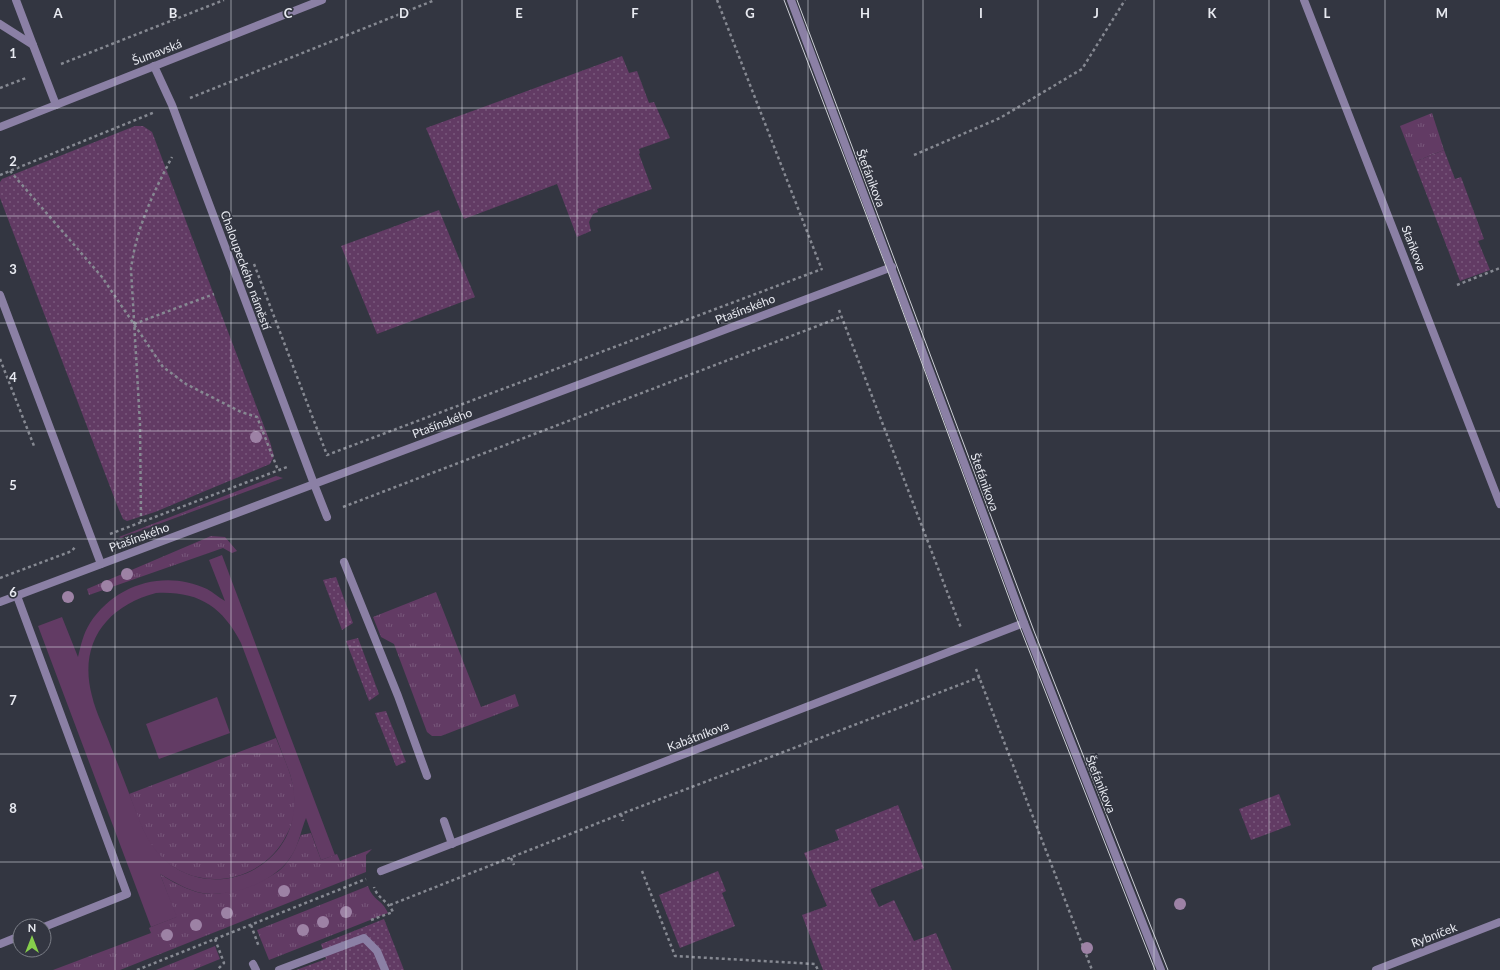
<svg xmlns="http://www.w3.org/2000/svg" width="1500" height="970" viewBox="0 0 1500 970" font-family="Lato,sans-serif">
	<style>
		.grass { fill: url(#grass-tufts) }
		.park { fill: url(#park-dots) }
		.pitch { fill: #623b64; fill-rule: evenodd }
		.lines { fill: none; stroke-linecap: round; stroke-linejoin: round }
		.path { stroke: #868992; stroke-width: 2.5; stroke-dasharray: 3 3; stroke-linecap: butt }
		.service { stroke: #8b80a5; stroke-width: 8 }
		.minor { stroke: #8b80a5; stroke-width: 8 }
		.tertiary { stroke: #8b80a5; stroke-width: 8 }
		.tram { stroke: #cdcfd6; stroke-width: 1 }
		.tree { fill: #9d82a5 }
		.grid { fill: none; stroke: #e8eaf1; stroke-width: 1; stroke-opacity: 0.55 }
		.labels { text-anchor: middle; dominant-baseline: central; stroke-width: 3.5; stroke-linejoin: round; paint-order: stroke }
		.street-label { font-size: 12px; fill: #e8eaf1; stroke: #333641 }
		.grid-label { font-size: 13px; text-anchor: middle; font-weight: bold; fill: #e8eaf1; stroke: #333641; stroke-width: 3.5; stroke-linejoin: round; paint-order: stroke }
	</style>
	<defs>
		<pattern id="grass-tufts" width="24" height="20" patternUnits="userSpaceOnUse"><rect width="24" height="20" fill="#623b64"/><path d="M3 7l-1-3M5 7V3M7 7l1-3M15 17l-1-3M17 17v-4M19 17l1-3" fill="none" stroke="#78587b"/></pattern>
		<pattern id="park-dots" width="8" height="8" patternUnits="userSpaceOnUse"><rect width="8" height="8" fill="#623b64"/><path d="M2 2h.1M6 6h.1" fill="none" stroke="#78587b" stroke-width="1.8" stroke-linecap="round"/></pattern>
	</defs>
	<rect width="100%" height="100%" fill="#333641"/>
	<g class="grass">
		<polygon points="1432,113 1444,150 1414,162 1400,126"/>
		<polygon points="276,476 283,478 121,538 119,537"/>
		<polygon points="211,536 225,537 237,551 232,553 223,548 89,595 87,589"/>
		<polygon points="436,592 481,707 515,694 519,706 441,736 432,736 427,732 394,644 381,637 373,617"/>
		<path d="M 276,738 C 284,759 295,780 295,802 C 296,813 292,825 287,834 C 263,884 196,895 158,854 C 143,838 137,814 129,794 Z"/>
		<path d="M 311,833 L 321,860 L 337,854 L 340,861 L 372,849 L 366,855 L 366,872 L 120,970 L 53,970 L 151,933 L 149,928 L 151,927 L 176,917 L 160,874 C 174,883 194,894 211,894 C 229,894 268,881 281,869 C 291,860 296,847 301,835 Z"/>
		<path d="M 368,886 C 373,901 382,899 388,913 L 269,960 L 257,930 Z"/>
		<polygon points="215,946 220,959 193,970 156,970"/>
	</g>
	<g class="park">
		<polygon points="622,56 629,73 637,71 649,103 654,102 670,138 639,149 640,153 639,154 652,189 597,209 598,212 593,214 589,222 591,231 577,237 557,184 464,219 426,128"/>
		<polygon points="135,126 143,126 152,132 270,442 274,456 270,464 155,512 127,521 123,519 117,505 0,198 0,182 2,179"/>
		<polygon points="1444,150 1455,179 1461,177 1484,239 1478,241 1490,270 1460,281 1414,162"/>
		<polygon points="439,210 475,297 377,334 341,246"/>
		<polygon points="336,577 353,623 342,630 323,580"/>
		<polygon points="358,638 379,694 369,701 346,641"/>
		<polygon points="386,711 406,762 396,766 375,713"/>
		<polygon points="1279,794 1291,825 1251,840 1239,809"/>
		<polygon points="898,805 924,868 871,889 871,891 879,907 894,900 914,941 936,933 952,970 823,970 802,915 827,906 804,853 839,840 835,830"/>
		<polygon points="718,871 726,891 722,893 735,926 680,948 659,895"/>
		<polygon points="384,919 404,970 296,970 326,959 321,944"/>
	</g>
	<g class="pitch">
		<path d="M 222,555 L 335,855 L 321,860 L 306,818 C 301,830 299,844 292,855 C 277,880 240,894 212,894 C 193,894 176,883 160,874 L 177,917 L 151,927 L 38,626 L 62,617 L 78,657 C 81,645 83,634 90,623 C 115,584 165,569 207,589 C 213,592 219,598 225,601 L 209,560 ZM 156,593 C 198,591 222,606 241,643 L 290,774 C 320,874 185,923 143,829 C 132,802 122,774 111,747 C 105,730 96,713 92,696 C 78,644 106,606 156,593 Z"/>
		<polygon points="217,697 230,733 159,759 146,724"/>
	</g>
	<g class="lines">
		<g class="path">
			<polyline points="717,0 822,270"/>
			<polyline points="61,64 224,0"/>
			<polyline points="0,88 26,78"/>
			<polyline points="190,98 435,0"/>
			<polyline points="914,155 1000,118 1082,69 1125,0"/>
			<polyline points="10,171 102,277 163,367 186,384 241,412 257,417 278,470"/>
			<polyline points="0,175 155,112"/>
			<polyline points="254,264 327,455 822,269"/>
			<polyline points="1457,285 1500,268"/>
			<polyline points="839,310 961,628"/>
			<polyline points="134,324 214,294"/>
			<polyline points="0,359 34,446"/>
			<polyline points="343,507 841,317"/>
			<path d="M 141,522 L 140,424 L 131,269 C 136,229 153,193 172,157"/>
			<polyline points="110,534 287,467"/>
			<polyline points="0,578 72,551 75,547"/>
			<polyline points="976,669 1092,970"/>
			<polyline points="621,814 623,821"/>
			<polyline points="511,858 514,865"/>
			<polyline points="642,871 675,956 815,964 818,970"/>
			<polyline points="390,905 621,814 980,677"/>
			<path d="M 371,920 L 393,912 C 388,901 377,898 374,887"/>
			<polyline points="251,925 259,947"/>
			<polyline points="215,939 224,963 217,970"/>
			<polyline points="137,970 366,879"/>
		</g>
		<g class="service">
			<polyline points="16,0 33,45"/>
			<polyline points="0,24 33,45 56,105"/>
			<polyline points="314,484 327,517"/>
			<polyline points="344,562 398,696 427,776"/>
			<polyline points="17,596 127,894 44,927"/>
			<polyline points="444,821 452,844"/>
			<polyline points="0,944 20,936"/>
			<polyline points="279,970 364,938 377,951 385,970"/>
		</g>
		<g class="minor">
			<polyline points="1304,0 1500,504"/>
			<polyline points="154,66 172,105 314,484"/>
			<polyline points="0,127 322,0"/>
			<polyline points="0,295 101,564"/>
			<polyline points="0,602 892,267"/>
			<polyline points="381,871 1024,623"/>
			<polyline points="253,964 256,970"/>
			<polyline points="1376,970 1500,922"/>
		</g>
		<polyline class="tertiary" points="791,0 1024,623 1161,970"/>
		<g class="tram">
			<polyline points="784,0 887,269 1019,625 1155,970"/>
			<polyline points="797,0 1034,631 1168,970"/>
		</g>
	</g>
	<g class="tree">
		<circle cx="256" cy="437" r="6"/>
		<circle cx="127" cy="574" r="6"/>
		<circle cx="107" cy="586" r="6"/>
		<circle cx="68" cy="597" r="6"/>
		<circle cx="284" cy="891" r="6"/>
		<circle cx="1180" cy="904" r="6"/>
		<circle cx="346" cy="912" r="6"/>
		<circle cx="227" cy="913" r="6"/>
		<circle cx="323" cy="922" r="6"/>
		<circle cx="196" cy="925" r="6"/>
		<circle cx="303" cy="930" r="6"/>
		<circle cx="167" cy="935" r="6"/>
		<circle cx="1087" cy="948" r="6"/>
	</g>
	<path class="grid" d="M 115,0 L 115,970M 231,0 L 231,970M 346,0 L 346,970M 462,0 L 462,970M 577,0 L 577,970M 692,0 L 692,970M 808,0 L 808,970M 923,0 L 923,970M 1038,0 L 1038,970M 1154,0 L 1154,970M 1269,0 L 1269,970M 1385,0 L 1385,970M 0,108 L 1500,108M 0,216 L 1500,216M 0,323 L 1500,323M 0,431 L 1500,431M 0,539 L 1500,539M 0,647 L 1500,647M 0,754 L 1500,754M 0,862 L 1500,862"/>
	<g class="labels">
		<g class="street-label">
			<text transform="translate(157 52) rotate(-21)">Šumavská</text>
			<text transform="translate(871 178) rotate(69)">Štefánikova</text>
			<text transform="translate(1414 248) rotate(69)">Staňkova</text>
			<text transform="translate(246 270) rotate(70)">Chaloupeckého náměstí</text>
			<text transform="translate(745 309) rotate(-21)">Ptašínského</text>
			<text transform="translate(442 423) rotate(-21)">Ptašínského</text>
			<text transform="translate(985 482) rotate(70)">Štefánikova</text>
			<text transform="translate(139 537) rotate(-20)">Ptašínského</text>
			<text transform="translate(698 736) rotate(-21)">Kabátníkova</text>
			<text transform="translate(1101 784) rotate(68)">Štefánikova</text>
			<text transform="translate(1434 935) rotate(-21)">Rybníček</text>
		</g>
	</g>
	<g class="grid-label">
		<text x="58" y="18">A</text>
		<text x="173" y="18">B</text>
		<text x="288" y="18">C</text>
		<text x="404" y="18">D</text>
		<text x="519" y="18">E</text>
		<text x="635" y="18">F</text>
		<text x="750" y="18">G</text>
		<text x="865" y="18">H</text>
		<text x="981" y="18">I</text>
		<text x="1096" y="18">J</text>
		<text x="1212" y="18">K</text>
		<text x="1327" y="18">L</text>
		<text x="1442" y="18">M</text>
		<text x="13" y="58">1</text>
		<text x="13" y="166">2</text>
		<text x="13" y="274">3</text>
		<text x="13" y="382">4</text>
		<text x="13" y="490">5</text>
		<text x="13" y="597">6</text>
		<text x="13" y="705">7</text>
		<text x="13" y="813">8</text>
	</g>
	<g transform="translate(32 938)"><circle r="19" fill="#333641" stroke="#7b7e87"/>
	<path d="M0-3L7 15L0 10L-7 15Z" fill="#86cf4b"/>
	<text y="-6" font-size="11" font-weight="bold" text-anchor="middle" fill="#e8eaf1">N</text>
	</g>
</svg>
